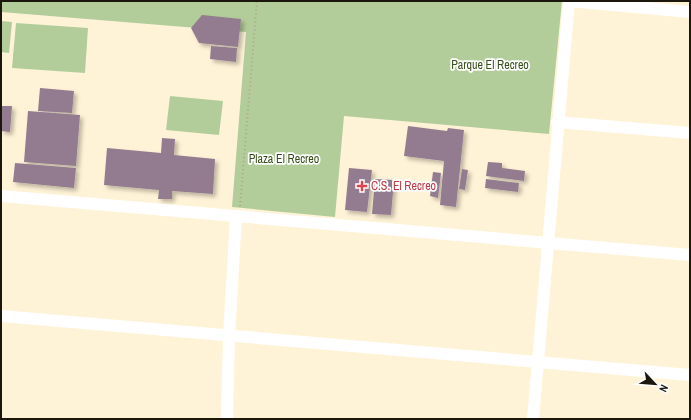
<svg xmlns="http://www.w3.org/2000/svg" width="691" height="420" viewBox="0 0 691 420" font-family="'Archivo Narrow',sans-serif">
	<style>
		.green { fill: #b3cd9a }
		.building { fill: #937c8f; filter: url(#shadow) }
		.lines { fill: none; stroke-linecap: round; stroke-linejoin: round }
		.path { stroke: #aba28d; stroke-width: 2; stroke-dasharray: 1 3; stroke-linecap: butt }
		.minor { stroke: #fff; stroke-width: 12 }
		.health-dot { fill: #e0444e; stroke: #fff; stroke-width: 1.5 }
		.labels { text-anchor: middle; dominant-baseline: central; stroke-width: 3.5; stroke-linejoin: round; paint-order: stroke }
		.park-label { font-size: 12px; fill: #384f1a; stroke: #fff }
		.health-label { font-size: 12px; fill: #be3a42; stroke: #fff; text-anchor: start }
	</style>
	<defs>
		<filter id="shadow"><feDropShadow dx="3" dy="3" stdDeviation="2" flood-color="#0004"/></filter>
	</defs>
	<rect width="100%" height="100%" fill="#fff3d7"/>
	<g class="green">
		<polygon points="1,1 562,1 549,134 344,116 335,217 232,207 246,32 1,12"/>
		<polygon points="1,21 12,22 9,53 1,52"/>
		<polygon points="16,23 88,28 85,73 12,68"/>
		<polygon points="170,96 223,101 219,135 166,130"/>
	</g>
	<g class="building">
		<polygon points="202,15 241,19 238,47 199,43 191,28"/>
		<polygon points="211,46 237,48 236,62 210,59"/>
		<polygon points="40,88 74,91 72,113 38,111"/>
		<polygon points="1,106 12,106 10,132 1,131"/>
		<polygon points="28,111 80,115 76,166 24,162"/>
		<polygon points="408,126 447,131 448,128 464,130 456,207 440,205 444,161 404,156"/>
		<polygon points="162,138 175,139 174,155 215,159 213,194 172,191 172,199 158,199 159,190 104,185 107,148 161,153"/>
		<polygon points="488,162 502,163 502,168 525,171 524,181 486,176"/>
		<polygon points="15,163 76,168 74,188 13,182"/>
		<polygon points="349,168 372,170 367,212 345,210"/>
		<polygon points="462,169 468,170 465,190 459,189"/>
		<polygon points="433,172 441,173 438,198 430,196"/>
		<polygon points="375,179 394,180 391,215 372,214"/>
		<polygon points="486,179 519,183 518,192 485,188"/>
	</g>
	<g class="lines">
		<polyline class="path" points="240,206 257,1"/>
		<g class="minor">
			<polyline points="569,1 690,12"/>
			<polyline points="557,122 690,133"/>
			<polyline points="1,196 690,255"/>
			<polyline points="1,316 690,375"/>
			<polyline points="227,419 229,336 236,216"/>
			<polyline points="533,419 569,1"/>
		</g>
	</g>
	<path class="health-dot" d="M360 180h4v4h4v4h-4v4h-4v-4h-4v-4h4z"/>
	<g class="labels">
		<g class="park-label">
			<text x="490" y="65">Parque El Recreo</text>
			<text x="284" y="159">Plaza El Recreo</text>
		</g>
		<g class="health-label">
			<text x="371" y="186">C.S. El Recreo</text>
		</g>
	</g>
	<rect width="691" height="420" fill="none" stroke="#1b170d" stroke-width="4"/>
	<g transform="translate(655 384) rotate(116)" stroke="#ffffff" stroke-width="3" paint-order="stroke">
	<path d="M0-3L7 15L0 10L-7 15Z" fill="#1b170d"/>
	<text y="-6" font-size="11" font-weight="bold" text-anchor="middle" fill="#1b170d">N</text>
	</g>
</svg>
